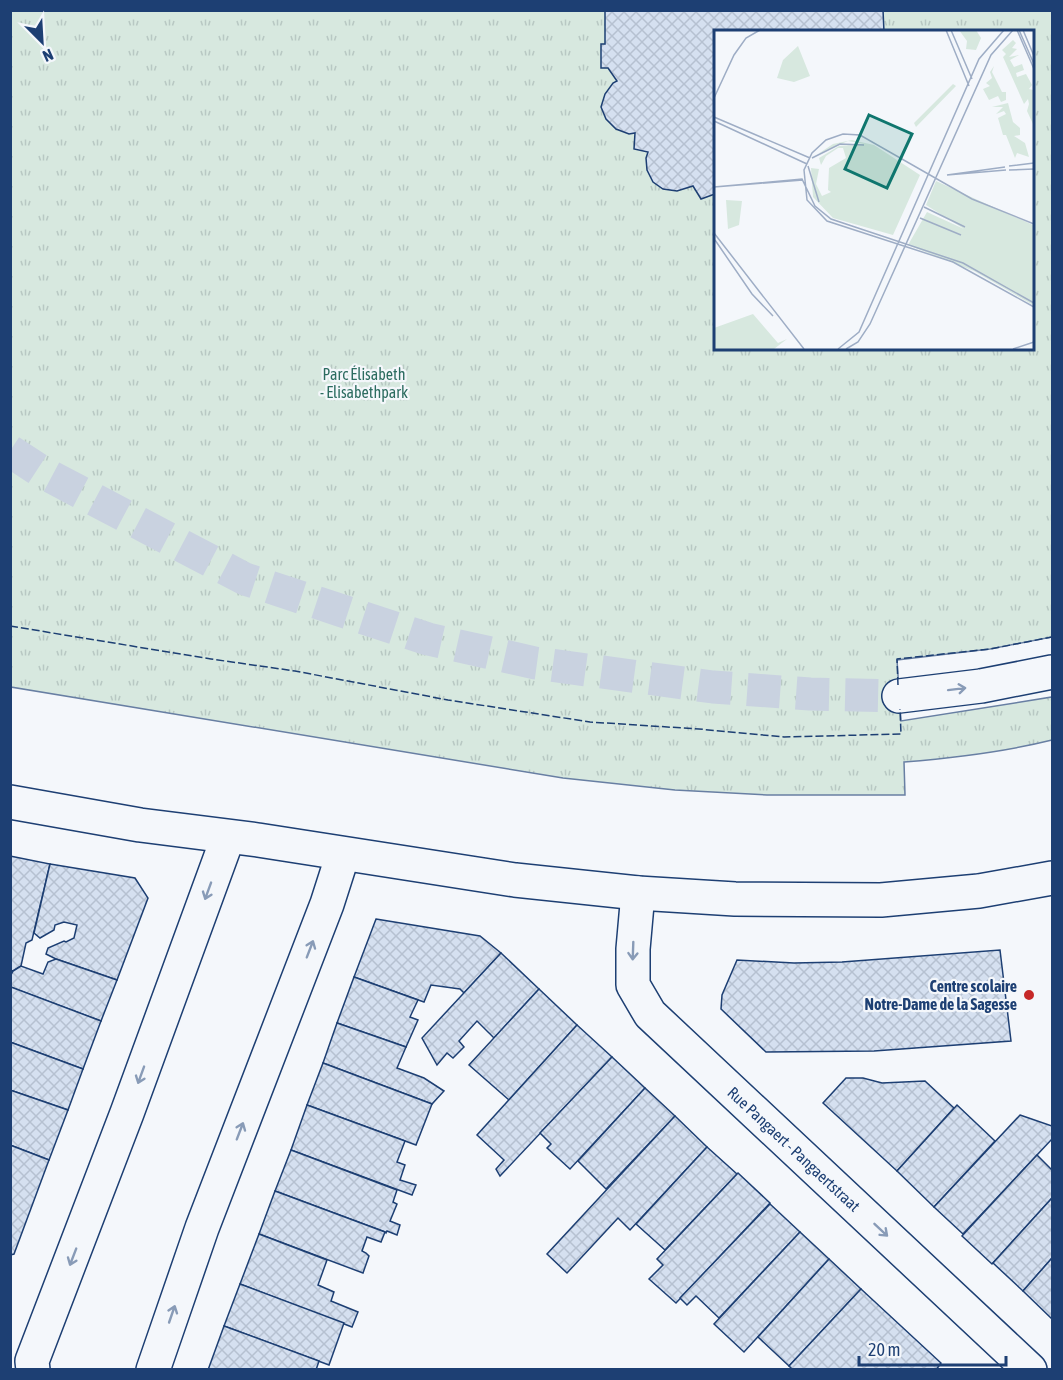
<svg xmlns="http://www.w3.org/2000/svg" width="1063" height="1380" viewBox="0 0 1063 1380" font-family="'Asap Condensed',sans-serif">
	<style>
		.grass { fill: url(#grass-tufts); stroke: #687fa3; stroke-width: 1.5; fill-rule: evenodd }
		.building { fill: url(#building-cross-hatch); stroke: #1d3f73; stroke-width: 1.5 }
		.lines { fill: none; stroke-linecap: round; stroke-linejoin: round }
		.highway-tunnel { stroke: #c9d2e0; stroke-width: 33; stroke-dasharray: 33 16; stroke-linecap: butt }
		.minor-casing { stroke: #1d3f73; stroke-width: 36 }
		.major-casing { stroke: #1d3f73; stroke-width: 36 }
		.highway-casing { stroke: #1d3f73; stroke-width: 36 }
		.minor { stroke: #f4f7fb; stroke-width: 33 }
		.major { stroke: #f4f7fb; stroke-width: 33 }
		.highway { stroke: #f4f7fb; stroke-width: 33 }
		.fence { stroke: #1d3f73; stroke-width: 1.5; stroke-dasharray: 8 3; stroke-linecap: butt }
		.oneway { stroke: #889bb7 }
		.poi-dot { fill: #c62828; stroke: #f4f7fb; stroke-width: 2 }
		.labels { text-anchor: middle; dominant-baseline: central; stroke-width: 4.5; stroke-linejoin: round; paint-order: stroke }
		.park-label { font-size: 16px; fill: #2c6c60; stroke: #f4f7fb }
		.poi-label { font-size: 16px; font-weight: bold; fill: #1d3f73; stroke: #f4f7fb; text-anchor: end }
		.street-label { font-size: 16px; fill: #1d3f73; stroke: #f4f7fb }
		.inset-road { fill: none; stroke: #9eadc5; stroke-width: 1.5 }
		.view { fill: #0f766e; fill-opacity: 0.15; stroke: #0f766e; stroke-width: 3 }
		.inset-edge { fill: none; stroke: #1d3f73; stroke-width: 3 }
	</style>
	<defs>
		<pattern id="grass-tufts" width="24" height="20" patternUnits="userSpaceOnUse" patternTransform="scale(1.5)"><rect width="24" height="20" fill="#d7e8df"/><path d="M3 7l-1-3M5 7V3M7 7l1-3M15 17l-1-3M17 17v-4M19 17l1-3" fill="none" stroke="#b8c8c3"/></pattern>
		<pattern id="building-cross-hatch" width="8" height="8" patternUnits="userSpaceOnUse" patternTransform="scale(1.5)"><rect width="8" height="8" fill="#d5e0f0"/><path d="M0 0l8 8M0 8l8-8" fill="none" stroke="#b6c1d1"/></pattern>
	</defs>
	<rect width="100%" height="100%" fill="#f4f7fb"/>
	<path class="grass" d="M 10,11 L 1052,11 L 1052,637 L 990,649 L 897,660 L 901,721 L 1052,697 L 1052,740 C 1004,752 953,758 904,762 L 905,795 L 767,795 L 675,790 L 563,778 L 11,687 ZM 715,32 L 1032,32 L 1032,348 L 715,348 Z"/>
	<g class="building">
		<polygon points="605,10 883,10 884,32 715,32 715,194 701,199 693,186 677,191 663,189 653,182 647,170 646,158 648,152 634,149 635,133 629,134 616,129 606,119 601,107 605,94 613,83 617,81 608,68 601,68 601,44 605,44"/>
		<polygon points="10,856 50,864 32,940 26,943 21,966 13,971 10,970"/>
		<polygon points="50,864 135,878 148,898 117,980 56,959 46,954 48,948 64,941 66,942 74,938 77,925 64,922 55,925 54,930 40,938 34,933"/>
		<polygon points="376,919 480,936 501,953 464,993 460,989 431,985 424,1002 354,977"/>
		<polygon points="1000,950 1011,1041 874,1051 766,1052 721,1009 722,995 737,960 794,963 842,962"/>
		<polygon points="501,953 539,989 494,1038 477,1021 459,1041 464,1047 453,1058 447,1053 437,1065 422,1038"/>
		<polygon points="56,959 117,980 101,1021 10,987 10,977 13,971 21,966 43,974 48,962"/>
		<polygon points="354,977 418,1000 410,1017 418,1020 406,1047 337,1023"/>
		<polygon points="11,987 101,1021 83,1069 10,1042"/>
		<polygon points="539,989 577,1025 509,1100 469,1065"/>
		<polygon points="337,1023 406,1047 397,1068 424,1078 444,1091 432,1104 323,1063"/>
		<polygon points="577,1025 612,1057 500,1176 496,1169 504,1160 477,1135"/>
		<polygon points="10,1042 83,1069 68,1110 10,1090"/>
		<polygon points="612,1057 645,1088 570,1169 547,1148 551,1144 540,1133"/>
		<polygon points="323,1063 432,1104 416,1145 307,1105"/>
		<polygon points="846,1078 863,1078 882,1083 925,1081 954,1108 897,1171 823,1103"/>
		<polygon points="645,1088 675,1116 606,1189 578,1161"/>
		<polygon points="10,1090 68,1110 49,1160 10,1145"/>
		<polygon points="307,1105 405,1141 397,1162 405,1165 400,1180 416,1185 412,1195 291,1150"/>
		<polygon points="957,1105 995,1141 934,1207 897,1171"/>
		<polygon points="1020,1115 1052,1126 1052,1139 963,1234 934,1207"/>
		<polygon points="675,1116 707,1147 630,1230 618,1218 567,1273 547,1254"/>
		<polygon points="10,1145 49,1160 14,1254 10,1255"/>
		<polygon points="707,1147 737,1174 665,1250 636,1224"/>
		<polygon points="291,1150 397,1190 393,1202 397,1204 390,1221 400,1225 397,1235 387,1231 386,1233 385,1232 275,1191"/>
		<polygon points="1037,1155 1052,1170 1052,1198 992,1264 962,1236"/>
		<polygon points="738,1173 770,1203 676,1303 649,1279 663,1265 657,1259"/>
		<polygon points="275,1191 385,1232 381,1242 367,1237 362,1251 366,1253 369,1256 363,1273 259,1234"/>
		<polygon points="1052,1198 1052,1258 1023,1291 993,1263"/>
		<polygon points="770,1204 800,1232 719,1318 696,1296 687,1305 680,1298"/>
		<polygon points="800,1232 829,1259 744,1352 714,1324"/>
		<polygon points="259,1234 327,1260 318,1285 334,1292 331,1301 358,1312 352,1327 240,1284"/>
		<polygon points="1052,1258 1052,1319 1023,1291"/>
		<polygon points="829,1259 861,1289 789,1366 758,1337"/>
		<polygon points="240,1284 344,1323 329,1365 224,1326"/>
		<polygon points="861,1289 941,1363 936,1370 793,1370 789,1366"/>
		<polygon points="224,1326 319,1361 316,1370 208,1370"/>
	</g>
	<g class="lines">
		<polyline class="highway-tunnel" points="10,451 42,472 245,579 428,639 535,663 713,687 810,694 899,696"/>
		<defs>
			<g id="minor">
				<polyline points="638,893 633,949 633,985 650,1014 1030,1370"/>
				<polyline points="33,1370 32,1361 127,1113 228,837"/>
				<polyline points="153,1370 202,1228 327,904 343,854"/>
			</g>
			<polyline id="major" points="10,802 140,825 258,840 515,880 638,893 735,899 881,900 979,891 1052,878"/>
			<polyline id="highway" points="899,696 981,686 1052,672"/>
		</defs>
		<use href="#minor" class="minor-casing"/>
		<use href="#major" class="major-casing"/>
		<use href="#highway" class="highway-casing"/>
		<use href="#minor" class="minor"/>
		<use href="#major" class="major"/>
		<use href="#highway" class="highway"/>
		<g class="fence">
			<polyline points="10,626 211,659 295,671 448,700 590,722 699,729 784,737 901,734 900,709"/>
			<polyline points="898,685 897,659 990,649 1052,637"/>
		</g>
	</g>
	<defs><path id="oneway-shaft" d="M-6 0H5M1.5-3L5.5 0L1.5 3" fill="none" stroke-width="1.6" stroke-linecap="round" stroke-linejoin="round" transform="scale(1.5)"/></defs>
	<g class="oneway">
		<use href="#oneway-shaft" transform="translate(957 689) rotate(-7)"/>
		<use href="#oneway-shaft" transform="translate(208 891) rotate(110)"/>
		<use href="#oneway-shaft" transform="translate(310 949) rotate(-69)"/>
		<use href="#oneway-shaft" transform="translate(633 951) rotate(92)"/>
		<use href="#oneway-shaft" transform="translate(141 1075) rotate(110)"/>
		<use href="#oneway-shaft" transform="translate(240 1131) rotate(-69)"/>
		<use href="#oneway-shaft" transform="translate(881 1230) rotate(43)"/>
		<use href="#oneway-shaft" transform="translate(73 1257) rotate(111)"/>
		<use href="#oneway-shaft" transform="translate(172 1314) rotate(-71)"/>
	</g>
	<circle class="poi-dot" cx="1029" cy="995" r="6"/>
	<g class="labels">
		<g class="park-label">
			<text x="364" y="374">Parc Élisabeth<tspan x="364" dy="18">- Elisabethpark</tspan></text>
		</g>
		<g class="poi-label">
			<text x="1017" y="986">Centre scolaire<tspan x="1017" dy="18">Notre-Dame de la Sagesse</tspan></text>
		</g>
		<g class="street-label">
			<text transform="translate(794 1149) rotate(43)">Rue Pangaert - Pangaertstraat</text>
		</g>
	</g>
	<g transform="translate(714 30)">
		<rect width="320" height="320" fill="#f4f7fb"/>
		<path d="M 84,16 L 96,46 L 80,52 L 63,48 L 69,30 ZM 239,54 L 242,56 L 202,97 L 200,93 ZM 138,110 L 160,115 L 206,145 L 179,205 L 119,188 L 99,167 L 97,138 L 105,139 L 102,154 L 108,166 L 117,162 L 114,160 L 115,138 L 132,128 L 129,118 L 124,118 L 112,126 L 107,135 L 105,128 L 125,116 L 150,114 L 134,111 L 104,124 L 119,114 ZM 222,151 L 319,195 L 319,275 L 260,241 L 194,215 L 213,182 L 250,199 L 212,175 Z" fill="#d7e8df"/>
		<path d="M 245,0 L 262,0 L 267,8 L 262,20 L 252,19 L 253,11 ZM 299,10 L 302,13 L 298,18 L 303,19 L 295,27 L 305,25 L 296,30 L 300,37 L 308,34 L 310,40 L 302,43 L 303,47 L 312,44 L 318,55 L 315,59 L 319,60 L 319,94 L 313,81 L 315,74 L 314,69 L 310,74 L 289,27 L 292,24 L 288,20 ZM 280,36 L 278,42 L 288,62 L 292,62 L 292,70 L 287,72 L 284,66 L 275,70 L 269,59 L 276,56 L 272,53 L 278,48 L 276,42 ZM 294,73 L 299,92 L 306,98 L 306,105 L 300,106 L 311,113 L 315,127 L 303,123 L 301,128 L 292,105 L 289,105 L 284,88 L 292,84 L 290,81 L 282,84 L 289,77 L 278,77 ZM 12,170 L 28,171 L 25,195 L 14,199 Z" fill="#d7e8df"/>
		<path d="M 39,284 L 64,313 L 73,309 L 60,319 L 0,319 L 0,298 Z" fill="#d7e8df"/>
		<path class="inset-road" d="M 232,0 L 255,56M 237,0 L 258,49M 303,0 L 320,39M 305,0 L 320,34M 309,0 L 320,26M 0,68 L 20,25 L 32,8 L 46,0M 0,87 L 96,128M 0,91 L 93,134M 98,128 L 126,114 L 150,115M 94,136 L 105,172M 295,136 L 320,133M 291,137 L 233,145 L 292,140M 295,140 L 320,139M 0,157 L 89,150M 0,157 L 88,149 L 101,176 L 117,189 L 249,233 L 320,273M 210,177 L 251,197M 206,188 L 247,205M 320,194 L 258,169 L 146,105 L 129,104 L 112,110 L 98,123 L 90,140 L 93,170 L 113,191 L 239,232 L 320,277M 0,203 L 90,319M 1,210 L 38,264 L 59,286M 124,319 L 145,302 L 265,29 L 290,0M 132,319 L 144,312 L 156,294 L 277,25 L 299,0M 299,319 L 320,312"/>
		<path class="view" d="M 155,85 L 198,104 L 173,158 L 131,139 Z"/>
		<rect width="320" height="320" class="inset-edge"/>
	</g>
	<rect width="1063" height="1380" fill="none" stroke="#1d3f73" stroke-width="24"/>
	<g transform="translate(42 42) rotate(156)" stroke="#f4f7fb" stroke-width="4.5" paint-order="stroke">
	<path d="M0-4.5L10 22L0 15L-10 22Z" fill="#1d3f73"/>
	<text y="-9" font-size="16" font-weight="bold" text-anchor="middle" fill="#1d3f73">N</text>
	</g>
	<path d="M859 1356v9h147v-9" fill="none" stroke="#1d3f73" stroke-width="3"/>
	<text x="868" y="1356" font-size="18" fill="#1d3f73" stroke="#f4f7fb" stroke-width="4.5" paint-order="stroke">20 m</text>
</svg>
